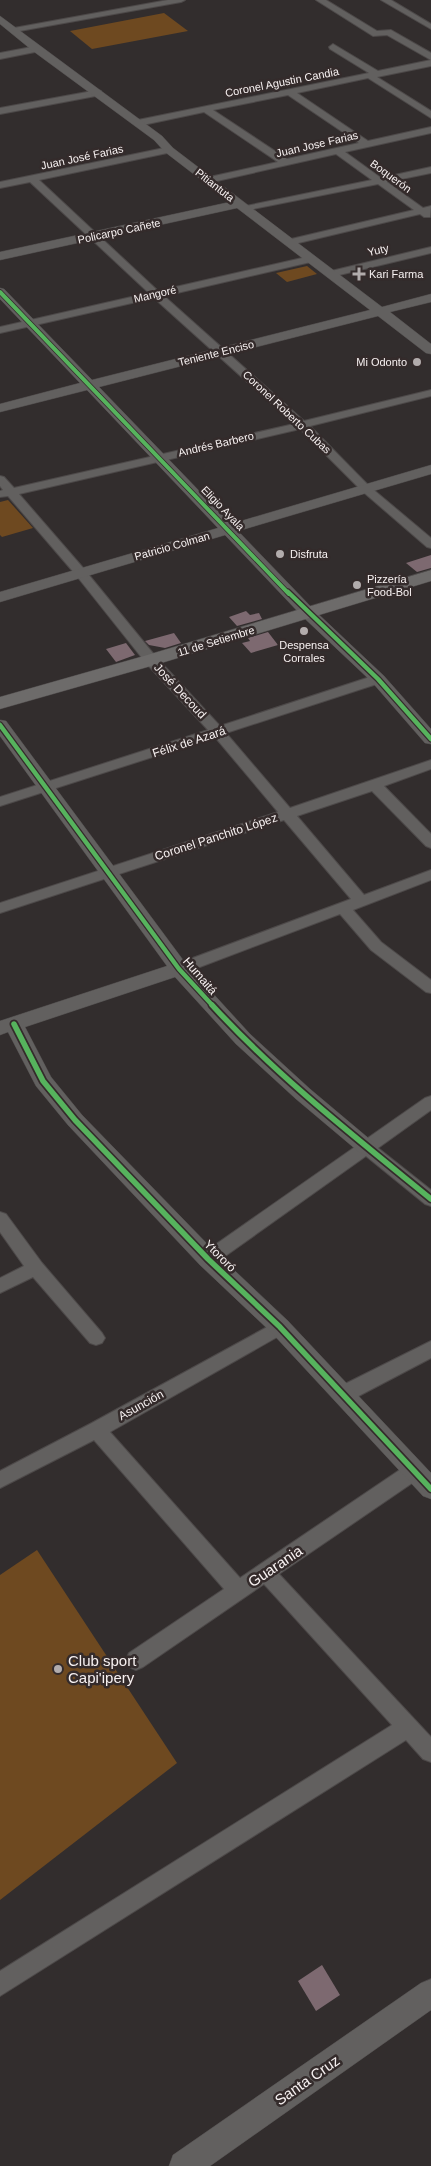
<svg xmlns="http://www.w3.org/2000/svg" width="431" height="2166" viewBox="0 0 431 2166" font-family="Helvetica,sans-serif">
	<style>
		.green { fill: #6e4920 }
		.building { fill: #7d6970 }
		.lines { fill: none; stroke-linecap: round; stroke-linejoin: round }
		.minor-casing { stroke: #4d4949; stroke-width: 2 }
		.tertiary-casing { stroke: #4d4949; stroke-width: 1 }
		.secondary-casing { stroke: #4d4949; stroke-width: 1 }
		.minor { fill: #62605f; fill-rule: evenodd }
		.tertiary { fill: #62605f; fill-rule: evenodd }
		.secondary { fill: #6d6b6a; fill-rule: evenodd }
		.cycleway-far2-casing { stroke: #342b2b; stroke-width: 5.5 }
		.cycleway-far1-casing { stroke: #342b2b; stroke-width: 7 }
		.cycleway-casing { stroke: #342b2b; stroke-width: 9 }
		.cycleway-far2 { stroke: #56b35d; stroke-width: 4 }
		.cycleway-far1 { stroke: #56b35d; stroke-width: 4.5 }
		.cycleway { stroke: #56b35d; stroke-width: 5.5 }
		.poi-dot { fill: #b2acac; stroke: #342b2b; stroke-width: 2 }
		.labels { text-anchor: middle; dominant-baseline: central; stroke-width: 5; stroke-linejoin: round; paint-order: stroke }
		.far-street-label { font-size: 11px; fill: #f7f1f1; stroke: #342b2b }
		.far-poi-label { font-size: 11px; fill: #f7f1f1; stroke: #342b2b; text-anchor: start }
		.street-label { font-size: 12px; fill: #f7f1f1; stroke: #342b2b }
		.near-street-label { font-size: 15px; fill: #f7f1f1; stroke: #342b2b }
		.near-poi-label { font-size: 15px; fill: #f7f1f1; stroke: #342b2b; text-anchor: start }
	</style>
	<rect width="100%" height="100%" fill="#322d2d"/>
	<g class="green">
		<polygon points="164,13 188,31 92,49 70,31"/>
		<polygon points="307,266 317,274 287,282 276,273"/>
		<polygon points="8,500 33,528 2,537 0,535 0,502"/>
		<polygon points="37,1550 177,1763 0,1900 0,1575"/>
	</g>
	<g class="building">
		<polygon points="431,555 431,568 417,572 406,563"/>
		<polygon points="246,611 250,615 259,613 262,619 237,626 229,617"/>
		<polygon points="268,632 278,645 251,653 242,643 250,641 248,638"/>
		<polygon points="174,633 181,643 165,648 149,645 145,641"/>
		<polygon points="126,643 135,655 116,662 106,649"/>
		<polygon points="322,1965 340,1995 316,2011 298,1981"/>
	</g>
	<g class="lines">
		<defs>
			<g id="minor">
				<polygon points="168,0 185,0 181,2 14,32 10,30 14,28"/>
				<polygon points="316,0 326,0 377,31 391,30 431,53 431,60 387,35 373,36"/>
				<polygon points="381,0 391,0 431,24 431,29"/>
				<path d="M 333,44 L 378,71 L 431,60 L 431,66 L 377,77 L 431,111 L 431,118 L 368,78 L 297,93 L 368,141 L 431,127 L 431,133 L 345,152 L 381,178 L 431,167 L 431,173 L 387,182 L 423,208 L 431,206 L 430,217 L 424,217 L 420,214 L 290,245 L 287,244 L 287,240 L 414,210 L 378,184 L 243,211 L 241,209 L 246,206 L 372,180 L 336,154 L 208,183 L 205,182 L 205,178 L 278,162 L 204,112 L 138,126 L 134,123 L 138,120 L 369,73 L 330,49 L 329,47 ZM 288,95 L 359,143 L 287,159 L 213,110 Z"/>
				<polygon points="37,46 41,49 40,51 0,59 0,53"/>
				<polygon points="98,90 101,91 101,95 0,114 0,108"/>
				<polygon points="169,147 174,150 172,152 39,180 158,291 311,256 315,257 315,261 164,296 304,421 431,390 431,396 310,426 369,486 431,538 431,548 427,547 361,490 300,429 19,494 84,569 156,657 220,726 373,676 383,676 385,679 383,682 226,733 290,808 431,760 431,769 384,786 431,834 431,848 426,846 372,791 297,816 364,895 431,870 431,880 353,910 381,942 431,980 431,993 426,992 371,950 340,914 184,973 179,974 174,973 171,969 174,965 351,899 284,820 0,913 0,903 278,812 215,737 0,806 0,797 208,730 146,663 76,575 8,496 0,497 0,491 3,490 0,486 0,476 4,477 14,488 294,424 154,298 0,333 0,327 149,293 30,182 0,188 0,182"/>
				<polygon points="431,247 431,253 331,277 326,274 327,272"/>
				<polygon points="431,1096 431,1110 378,1148 431,1190 431,1206 425,1204 366,1156 214,1264 208,1266 202,1264 199,1259 202,1254 425,1098"/>
				<polygon points="0,1212 6,1214 42,1263 102,1333 105,1338 102,1343 96,1345 90,1343 33,1277 0,1293 0,1278 24,1266 0,1232"/>
				<polygon points="280,1320 286,1322 289,1327 286,1332 110,1432 240,1578 407,1465 414,1463 421,1465 424,1471 421,1477 279,1574 431,1737 431,1762 423,1759 406,1740 0,1996 0,1971 392,1725 264,1584 143,1667 136,1670 129,1667 126,1660 129,1653 224,1589 94,1440 0,1488 0,1471 90,1424"/>
				<polygon points="431,1341 431,1358 351,1400 344,1402 337,1400 335,1394 337,1388"/>
			</g>
			<g id="tertiary">
				<polygon points="0,16 162,136 173,148 382,307 431,294 431,302 390,312 431,344 431,354 426,353 378,316 99,387 231,524 431,465 431,474 238,531 314,610 384,676 431,729 431,744 425,743 372,682 302,616 225,535 0,602 0,592 218,528 87,390 0,412 0,404 80,383 0,299 0,288 4,289 92,380 370,310 237,208 0,260 0,252 230,202 165,152 154,140 33,51 0,24"/>
				<polygon points="0,720 6,721 186,964 250,1034 310,1089 373,1142 376,1147 373,1152 366,1155 359,1152 296,1099 236,1044 175,977 25,1027 51,1077 82,1115 216,1253 288,1321 431,1473 431,1499 423,1496 272,1333 200,1265 68,1125 36,1086 8,1032 0,1035 0,1021 167,966 0,736"/>
				<polygon points="431,1979 431,2010 210,2166 169,2166 173,2155 421,1983"/>
			</g>
			<polygon id="secondary" points="431,570 431,581 158,664 0,709 0,697 144,656"/>
		</defs>
		<use href="#minor" class="minor-casing"/>
		<use href="#tertiary" class="tertiary-casing"/>
		<use href="#secondary" class="secondary-casing"/>
		<use href="#minor" class="minor"/>
		<use href="#tertiary" class="tertiary"/>
		<use href="#secondary" class="secondary"/>
		<defs>
			<polyline id="cycleway-far2" points="0,292 289,594"/>
			<g id="cycleway-far1">
				<polyline points="288,592 378,679 431,739"/>
				<polyline points="0,725 179,969 213,1006"/>
			</g>
			<g id="cycleway">
				<path d="M 212,1005 C 278,1077 355,1137 431,1199"/>
				<polyline points="14,1024 43,1081 75,1120 208,1259 280,1327 431,1489"/>
			</g>
		</defs>
		<use href="#cycleway-far2" class="cycleway-far2-casing"/>
		<use href="#cycleway-far1" class="cycleway-far1-casing"/>
		<use href="#cycleway" class="cycleway-casing"/>
		<use href="#cycleway-far2" class="cycleway-far2"/>
		<use href="#cycleway-far1" class="cycleway-far1"/>
		<use href="#cycleway" class="cycleway"/>
	</g>
	<g class="poi-dot">
		<path d="M356.5 266.5h5v5h5v5h-5v5h-5v-5h-5v-5h5z"/>
		<circle cx="417" cy="362" r="5"/>
		<circle cx="280" cy="554" r="5"/>
		<circle cx="357" cy="585" r="5"/>
		<circle cx="304" cy="631" r="5"/>
		<circle cx="58" cy="1669" r="5"/>
	</g>
	<g class="labels">
		<g class="far-street-label">
			<text transform="translate(282 82) rotate(-11)">Coronel Agustin Candia</text>
			<text transform="translate(317 144) rotate(-13)">Juan Jose Farias</text>
			<text transform="translate(82 157) rotate(-12)">Juan José Farias</text>
			<text transform="translate(391 176) rotate(36)">Boquerón</text>
			<text transform="translate(215 185) rotate(38)">Pitiantuta</text>
			<text transform="translate(119 231) rotate(-12)">Policarpo Cañete</text>
			<text transform="translate(378 250) rotate(-13)">Yuty</text>
			<text transform="translate(155 294) rotate(-13)">Mangoré</text>
			<text transform="translate(216 353) rotate(-14)">Teniente Enciso</text>
			<text transform="translate(287 412) rotate(43)">Coronel Roberto Cubas</text>
			<text transform="translate(216 444) rotate(-13)">Andrés Barbero</text>
			<text transform="translate(223 508) rotate(46)">Eligio Ayala</text>
			<text transform="translate(172 546) rotate(-16)">Patricio Colman</text>
			<text transform="translate(216 641) rotate(-17)">11 de Setiembre</text>
		</g>
		<g class="far-poi-label">
			<text x="369" y="274">Kari Farma</text>
			<text x="407" y="362" text-anchor="end">Mi Odonto</text>
			<text x="290" y="554">Disfruta</text>
			<text x="367" y="579">Pizzería<tspan x="367" dy="13">Food-Bol</tspan></text>
			<text x="304" y="645" text-anchor="middle">Despensa<tspan x="304" dy="13">Corrales</tspan></text>
		</g>
		<g class="street-label">
			<text transform="translate(180 691) rotate(47)">José Decoud</text>
			<text transform="translate(189 742) rotate(-18)">Félix de Azará</text>
			<text transform="translate(216 837) rotate(-18)">Coronel Panchito López</text>
			<text transform="translate(200 976) rotate(49)">Humaitá</text>
			<text transform="translate(220 1256) rotate(45)">Ytororó</text>
			<text transform="translate(141 1405) rotate(-29)">Asunción</text>
		</g>
		<g class="near-street-label">
			<text transform="translate(275 1566) rotate(-34)">Guarania</text>
			<text transform="translate(307 2080) rotate(-35)">Santa Cruz</text>
		</g>
		<g class="near-poi-label">
			<text x="68" y="1660">Club sport<tspan x="68" dy="17">Capi'ipery</tspan></text>
		</g>
	</g>
</svg>
